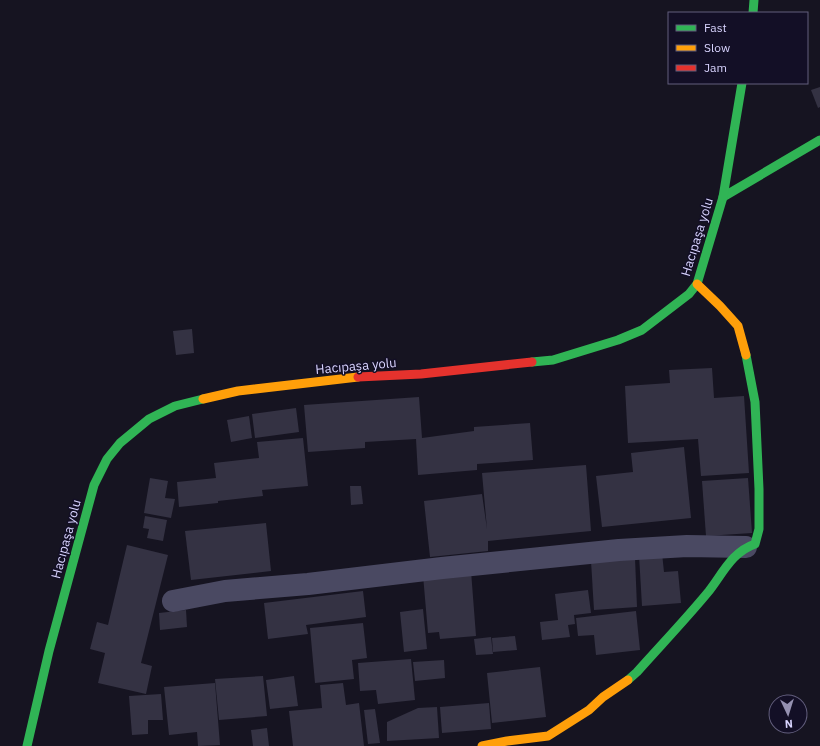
<svg xmlns="http://www.w3.org/2000/svg" width="820" height="746" viewBox="0 0 820 746" font-family="'IBM Plex Sans',sans-serif">
	<style>
		.building { fill: #343243 }
		.lines { fill: none; stroke-linecap: round; stroke-linejoin: round }
		.street { stroke: #4a4962; stroke-width: 22 }
		.fast { stroke: #30b455; stroke-width: 9 }
		.slow { stroke: #ff9f0a; stroke-width: 9 }
		.jam { stroke: #e5322d; stroke-width: 9 }
		.labels { text-anchor: middle; dominant-baseline: central; stroke-width: 3; stroke-linejoin: round; paint-order: stroke }
		.street-label { font-size: 13px; fill: #d9d4ff; stroke: #130f26 }
	</style>
	<rect width="100%" height="100%" fill="#161421"/>
	<g class="building">
		<polygon points="820,87 820,107 818,108 811,90"/>
		<polygon points="192,329 194,353 176,355 173,331"/>
		<polygon points="712,368 714,398 744,396 749,473 701,476 698,439 628,443 625,386 670,383 669,370"/>
		<polygon points="419,397 422,438 474,431 474,427 530,423 533,460 477,464 477,470 418,475 416,439 365,442 365,448 308,452 304,405"/>
		<polygon points="296,408 299,432 255,438 252,414"/>
		<polygon points="249,416 252,438 231,442 227,420"/>
		<polygon points="303,438 308,486 262,490 263,496 218,501 218,503 179,507 177,482 216,478 214,463 259,458 257,442"/>
		<polygon points="684,447 691,518 602,527 596,476 633,472 631,453"/>
		<polygon points="586,465 591,531 488,541 488,551 430,557 424,501 482,494 487,529 482,473"/>
		<polygon points="150,478 168,481 165,498 175,499 171,518 144,513"/>
		<polygon points="748,478 752,533 706,536 702,481"/>
		<polygon points="350,486 361,486 363,504 351,505"/>
		<polygon points="145,516 167,520 163,541 147,538 149,529 143,528"/>
		<polygon points="266,523 271,571 191,580 185,531"/>
		<polygon points="127,545 168,555 141,663 152,666 146,694 98,683 105,653 90,649 97,622 108,625"/>
		<polygon points="662,553 664,572 678,571 681,603 642,606 639,555"/>
		<polygon points="635,558 637,607 594,610 591,561"/>
		<polygon points="471,571 476,636 440,639 439,632 428,633 423,575"/>
		<polygon points="588,590 591,613 574,615 575,624 568,625 570,637 542,640 540,622 558,620 555,594"/>
		<polygon points="363,591 366,617 306,625 308,634 268,639 264,603"/>
		<polygon points="423,609 427,649 404,652 400,612"/>
		<polygon points="186,610 187,627 160,630 159,613"/>
		<polygon points="636,611 640,650 596,655 594,635 578,636 576,618"/>
		<polygon points="363,623 367,658 352,660 354,679 315,683 310,628"/>
		<polygon points="515,636 517,650 493,652 492,638"/>
		<polygon points="491,637 493,654 476,655 474,639"/>
		<polygon points="411,659 415,700 378,704 376,690 360,691 358,663"/>
		<polygon points="444,660 445,678 415,681 413,662"/>
		<polygon points="540,667 546,717 492,723 487,673"/>
		<polygon points="263,676 267,716 219,720 215,679"/>
		<polygon points="294,676 298,706 270,709 266,680"/>
		<polygon points="215,683 220,745 198,746 197,732 169,735 164,687"/>
		<polygon points="343,683 346,705 359,703 364,746 293,746 289,711 322,708 320,685"/>
		<polygon points="161,694 163,720 148,720 148,734 132,735 129,696"/>
		<polygon points="489,703 491,729 442,733 440,707"/>
		<polygon points="437,707 439,738 387,741 387,722 418,708"/>
		<polygon points="375,709 380,743 368,744 364,710"/>
		<polygon points="267,728 269,746 253,746 251,730"/>
	</g>
	<g class="lines">
		<polyline class="street" points="173,601 225,591 308,584 442,568 619,550 687,546 746,547"/>
		<g class="fast">
			<polyline points="753,13 754,0"/>
			<polyline points="723,197 820,140"/>
			<polyline points="532,362 553,360 618,340 642,330 689,294 697,284 723,197 742,83"/>
			<path d="M 628,680 L 637,672 C 661,645 686,619 709,591 C 723,573 732,552 755,544 L 759,529 L 759,489 L 755,402 L 746,355"/>
			<polyline points="27,746 49,651 94,485 107,459 120,443 149,419 175,406 203,399"/>
		</g>
		<g class="slow">
			<polyline points="697,284 720,306 738,326 746,355"/>
			<polyline points="203,399 238,391 358,377"/>
			<polyline points="482,746 507,741 548,736 589,710 603,697 628,680"/>
		</g>
		<polyline class="jam" points="358,377 421,374 532,362"/>
	</g>
	<g class="labels">
		<g class="street-label">
			<text transform="translate(697 237) rotate(-73)">Hacıpaşa yolu</text>
			<text transform="translate(356 366) rotate(-5)">Hacıpaşa yolu</text>
			<text transform="translate(66 539) rotate(-75)">Hacıpaşa yolu</text>
		</g>
	</g>
	<rect x="668" y="12" width="140" height="72" fill="#130f26" stroke="#625e7d"/>
	<rect x="676" y="25" width="20" height="6" fill="#30b455" stroke="#625e7d"/>
	<text x="704" y="32" font-size="12" fill="#d9d4ff">Fast</text>
	<rect x="676" y="45" width="20" height="6" fill="#ff9f0a" stroke="#625e7d"/>
	<text x="704" y="52" font-size="12" fill="#d9d4ff">Slow</text>
	<rect x="676" y="65" width="20" height="6" fill="#e5322d" stroke="#625e7d"/>
	<text x="704" y="72" font-size="12" fill="#d9d4ff">Jam</text>
	<g transform="translate(788 714) rotate(176)"><circle r="19" fill="#130f26" stroke="#625e7d"/>
	<path d="M0-3L7 15L0 10L-7 15Z" fill="#9591b1"/>
	<text y="-6" font-size="11" font-weight="bold" text-anchor="middle" fill="#d9d4ff">N</text>
	</g>
</svg>
